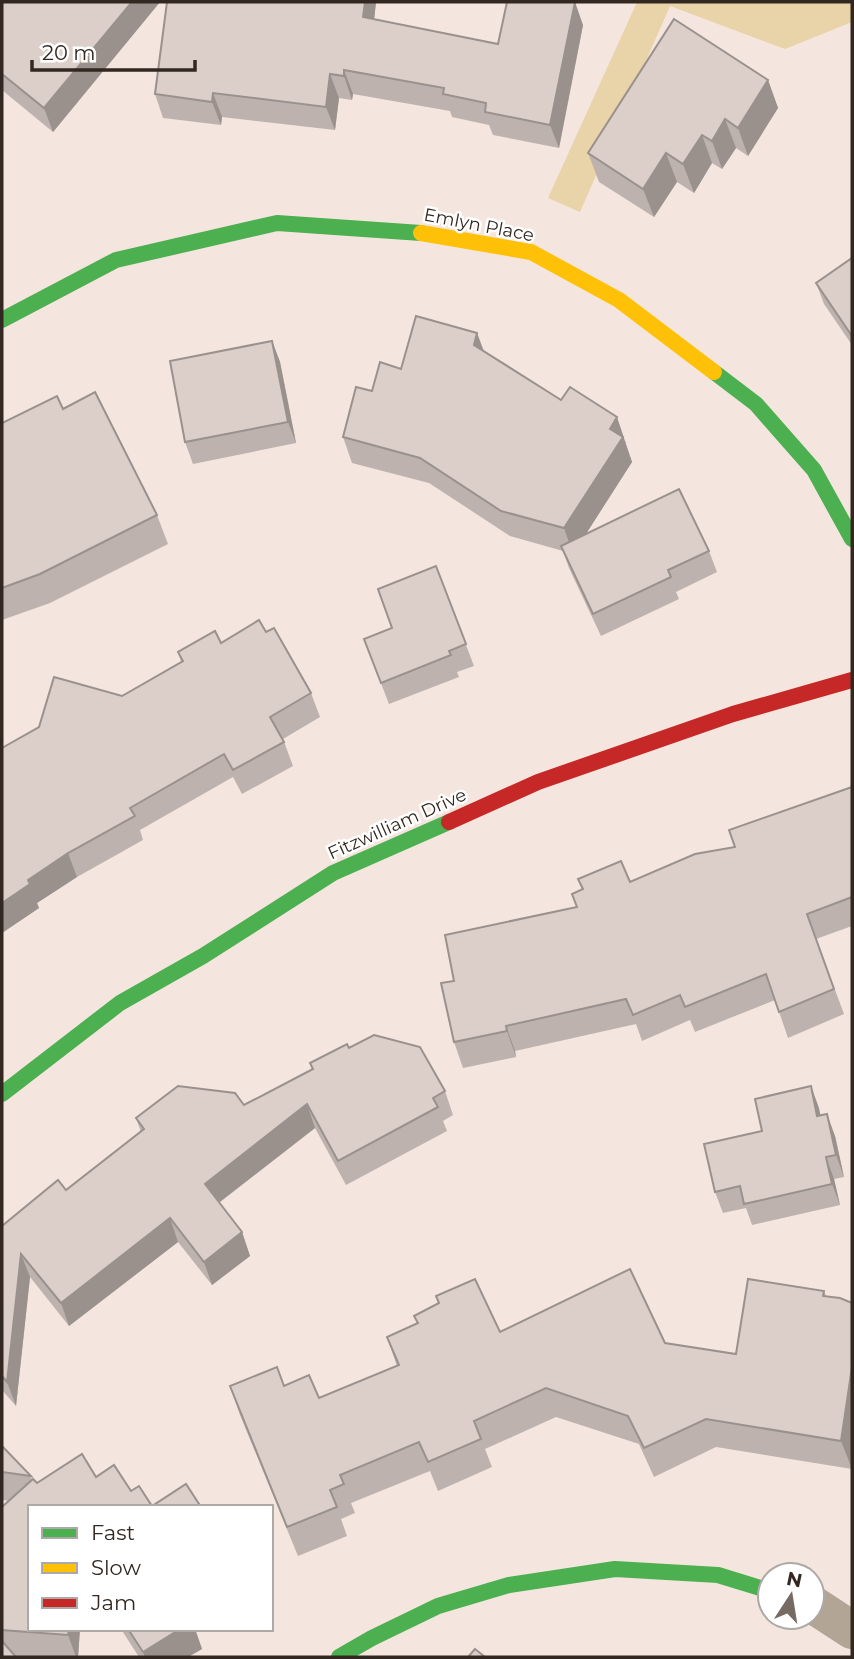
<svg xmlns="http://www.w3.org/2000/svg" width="854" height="1659" viewBox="0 0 854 1659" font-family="Montserrat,sans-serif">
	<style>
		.green { fill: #e8d4a8 }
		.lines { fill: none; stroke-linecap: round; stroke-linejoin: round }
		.street { stroke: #b3a595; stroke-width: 38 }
		.fast { stroke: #4caf50; stroke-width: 16 }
		.slow { stroke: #ffc107; stroke-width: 16 }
		.jam { stroke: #c62828; stroke-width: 16 }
		.wall { fill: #bdb2ae }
		.shaded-wall { fill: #9a918d }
		.building { fill: #dccfca; stroke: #9a918d; stroke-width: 2 }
		.labels { text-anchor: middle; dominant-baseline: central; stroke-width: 5; stroke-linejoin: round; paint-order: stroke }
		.street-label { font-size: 18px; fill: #322821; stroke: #fff }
	</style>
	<rect width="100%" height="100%" fill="#f4e6de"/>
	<polygon class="green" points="637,2 852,2 852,22 785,49 670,6 580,212 548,198"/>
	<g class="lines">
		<polyline class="street" points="812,1604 852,1630"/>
		<g class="fast">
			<polyline points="2,320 116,260 277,223 421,233"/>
			<polyline points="714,372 756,404 814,470 852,539"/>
			<polyline points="2,1094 120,1003 203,956 333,873 449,822"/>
			<polyline points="339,1657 372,1638 438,1606 509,1585 615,1569 718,1575 770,1591"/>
		</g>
		<polyline class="slow" points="421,233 531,252 619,300 714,372"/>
		<polyline class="jam" points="449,822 538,782 733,714 852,680"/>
	</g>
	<g class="wall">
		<polygon points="2,2 160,2 53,132 2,90"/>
		<polygon points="167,2 376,2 374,19 498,44 583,25 559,148 493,135 489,125 452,117 450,111 353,94 352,100 339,98 335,130 222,117 221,125 163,118 155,94"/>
		<polygon points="768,80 778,108 748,156 736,148 722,169 712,163 694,193 677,182 654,217 599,182 588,153"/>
		<polygon points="852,258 852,345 824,304 816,283"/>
		<polygon points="477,333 484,351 626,442 625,443 632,462 586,534 709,551 717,572 676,592 679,599 601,636 569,568 563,551 510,536 429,483 352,463 343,437 372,391 401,369"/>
		<polygon points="272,341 280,362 296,443 193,464 185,442"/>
		<polygon points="63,409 157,515 168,544 50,603 2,620 2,423"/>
		<polygon points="436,566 474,666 457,672 459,677 389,704 364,639 392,628"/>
		<polygon points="221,643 311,693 320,717 283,739 293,766 242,794 233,777 140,830 143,840 77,877 37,903 39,908 2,933 122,696 181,662 178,652"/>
		<polygon points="852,787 852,926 816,939 844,1014 788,1038 775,1000 695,1032 690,1020 642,1041 636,1024 515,1051 516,1057 463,1068 454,1042 454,981 577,907 572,894 582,890 578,879 630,882 735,847"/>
		<polygon points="349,1048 445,1091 453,1115 443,1121 447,1131 346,1185 315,1128 219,1203 242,1232 250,1256 212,1285 178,1242 69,1326 30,1277 16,1406 2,1390 2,1226 66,1190 141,1132 136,1118 244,1105 312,1069 310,1063"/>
		<polygon points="811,1086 820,1115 835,1136 844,1177 834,1179 840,1205 752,1225 746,1208 723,1213 715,1192 762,1131"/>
		<polygon points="824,1291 826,1296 852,1303 852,1469 716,1447 654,1477 639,1444 556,1417 485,1449 492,1467 438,1491 430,1471 351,1503 355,1513 341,1519 347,1536 298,1556 240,1415 230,1386 284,1386 319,1398 397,1366 387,1337 417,1323 414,1316 500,1332 665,1343 736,1354"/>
		<polygon points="2,1446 31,1476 32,1480 37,1483 96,1477 131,1491 152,1506 201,1507 30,1507 30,1629 80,1629 78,1657 2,1657 2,1507 9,1501 2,1500"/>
		<polygon points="121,1629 195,1629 202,1649 188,1657 139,1657"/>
	</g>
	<g class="shaded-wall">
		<polygon points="132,2 160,2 53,132 44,108"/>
		<polygon points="365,2 376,2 372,40 363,17"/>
		<polygon points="575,2 583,25 559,148 550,125"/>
		<polygon points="344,70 353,94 352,100 344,76"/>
		<polygon points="330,74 339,98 335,130 326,107"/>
		<polygon points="768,80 778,108 748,156 738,128"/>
		<polygon points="213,93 222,117 221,125 212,102"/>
		<polygon points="725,119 736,148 722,169 712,141"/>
		<polygon points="702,135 712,163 694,193 683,164"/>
		<polygon points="666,153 677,182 654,217 643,189"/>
		<polygon points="477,333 486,358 474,345"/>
		<polygon points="272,341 280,362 296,443 288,422"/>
		<polygon points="617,417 632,462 573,554 564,528 610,429"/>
		<polygon points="68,853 77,877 37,903 39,908 2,933 2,903 28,880"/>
		<polygon points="506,1026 515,1051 516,1057 507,1031"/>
		<polygon points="811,1086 819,1108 825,1138 817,1116"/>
		<polygon points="307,1104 315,1128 213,1207 205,1184"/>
		<polygon points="827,1114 835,1136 844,1177 836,1155"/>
		<polygon points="826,1157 834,1179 840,1205 832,1184"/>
		<polygon points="170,1218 178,1242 69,1326 61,1303"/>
		<polygon points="242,1232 250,1256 212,1285 204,1262"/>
		<polygon points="21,1254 30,1277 16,1406 7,1382"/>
		<polygon points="852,1367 852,1469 841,1441"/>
		<polygon points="69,1629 80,1629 78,1657 76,1657 68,1635"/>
		<polygon points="180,1629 195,1629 202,1649 188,1657 145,1657 143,1652"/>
	</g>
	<g class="building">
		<polygon points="2,2 132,2 44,108 2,74"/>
		<polygon points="167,2 365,2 363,17 498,44 507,2 575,2 550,125 485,112 486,103 443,94 444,88 344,70 344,76 330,74 326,107 213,93 212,102 155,94"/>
		<polygon points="674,19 768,80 738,128 725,119 712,141 702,135 683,164 666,153 643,189 588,153"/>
		<polygon points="852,258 852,336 816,283"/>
		<polygon points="416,316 477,333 474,345 561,400 570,387 617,417 610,429 623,437 564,528 501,511 420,458 343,437 356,387 372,391 380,362 401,369"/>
		<polygon points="272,341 288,422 185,442 170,361"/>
		<polygon points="95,392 157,515 40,574 2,588 2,423 57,396 63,409"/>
		<polygon points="679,489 709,551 668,570 671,577 593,614 561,546"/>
		<polygon points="436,566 466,644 449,651 451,655 381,683 364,639 392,628 378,589"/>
		<polygon points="259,620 266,632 274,628 311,693 270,717 284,742 233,770 224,754 130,808 135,816 68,853 28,880 30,884 2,903 2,748 39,727 54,677 122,696 183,661 178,652 215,631 221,643"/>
		<polygon points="852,787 852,897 807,914 834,989 779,1012 766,974 685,1007 680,995 633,1015 626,999 506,1026 507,1031 454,1042 441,983 454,981 445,935 577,907 572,894 583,889 578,879 621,861 630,882 695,854 735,847 729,830"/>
		<polygon points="374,1035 420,1047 445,1091 433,1098 438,1107 338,1161 307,1104 205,1184 242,1232 204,1262 170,1218 61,1303 21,1254 7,1382 2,1376 2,1226 58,1180 66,1190 144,1129 136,1118 178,1086 235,1093 244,1105 313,1069 310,1063 347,1044 349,1048"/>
		<polygon points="811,1086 817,1116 827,1114 836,1155 826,1157 832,1184 744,1204 740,1186 715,1192 704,1144 762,1131 755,1099"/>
		<polygon points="630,1269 665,1343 736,1354 748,1279 824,1291 823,1296 840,1298 852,1303 852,1367 841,1441 706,1419 644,1448 628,1416 546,1388 474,1421 481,1439 428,1462 419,1442 340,1475 344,1484 330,1490 337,1507 287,1527 230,1386 277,1367 284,1386 309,1375 319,1398 399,1365 387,1337 418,1323 414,1316 439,1303 436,1296 475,1279 500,1332"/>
		<polygon points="2,1446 31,1476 2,1472"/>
		<polygon points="82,1454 96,1477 114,1465 131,1491 139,1486 152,1506 186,1484 201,1507 30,1507 30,1629 69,1629 68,1635 2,1630 2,1507 33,1479 37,1483"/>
		<polygon points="128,1629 180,1629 143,1652"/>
		<polygon points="2,1641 16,1657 2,1657"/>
		<polygon points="475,1649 485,1657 468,1657"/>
	</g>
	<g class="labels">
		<g class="street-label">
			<text transform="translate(479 225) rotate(11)">Emlyn Place</text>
			<text transform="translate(397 824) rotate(-24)">Fitzwilliam Drive</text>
		</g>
	</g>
	<rect width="854" height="1659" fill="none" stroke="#322821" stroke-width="7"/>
	<rect x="28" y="1505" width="245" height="126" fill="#ffffff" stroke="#ada9a6" stroke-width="2"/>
	<rect x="42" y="1528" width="35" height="10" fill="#4caf50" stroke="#ada9a6" stroke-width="2"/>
	<text x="91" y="1540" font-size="21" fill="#322821">Fast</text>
	<rect x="42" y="1563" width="35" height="10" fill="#ffc107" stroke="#ada9a6" stroke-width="2"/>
	<text x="91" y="1575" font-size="21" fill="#322821">Slow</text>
	<rect x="42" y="1598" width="35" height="10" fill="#c62828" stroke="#ada9a6" stroke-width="2"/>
	<text x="91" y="1610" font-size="21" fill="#322821">Jam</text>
	<g transform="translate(791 1596) rotate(12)"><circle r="33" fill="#ffffff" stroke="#ada9a6" stroke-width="2"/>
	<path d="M0-5L12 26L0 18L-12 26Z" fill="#766a63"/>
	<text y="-10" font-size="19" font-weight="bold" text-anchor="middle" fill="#322821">N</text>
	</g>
	<path d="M32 60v10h163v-10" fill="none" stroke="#322821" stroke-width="3.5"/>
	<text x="42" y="60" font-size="21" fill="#322821" stroke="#ffffff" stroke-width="5" paint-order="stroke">20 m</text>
</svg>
